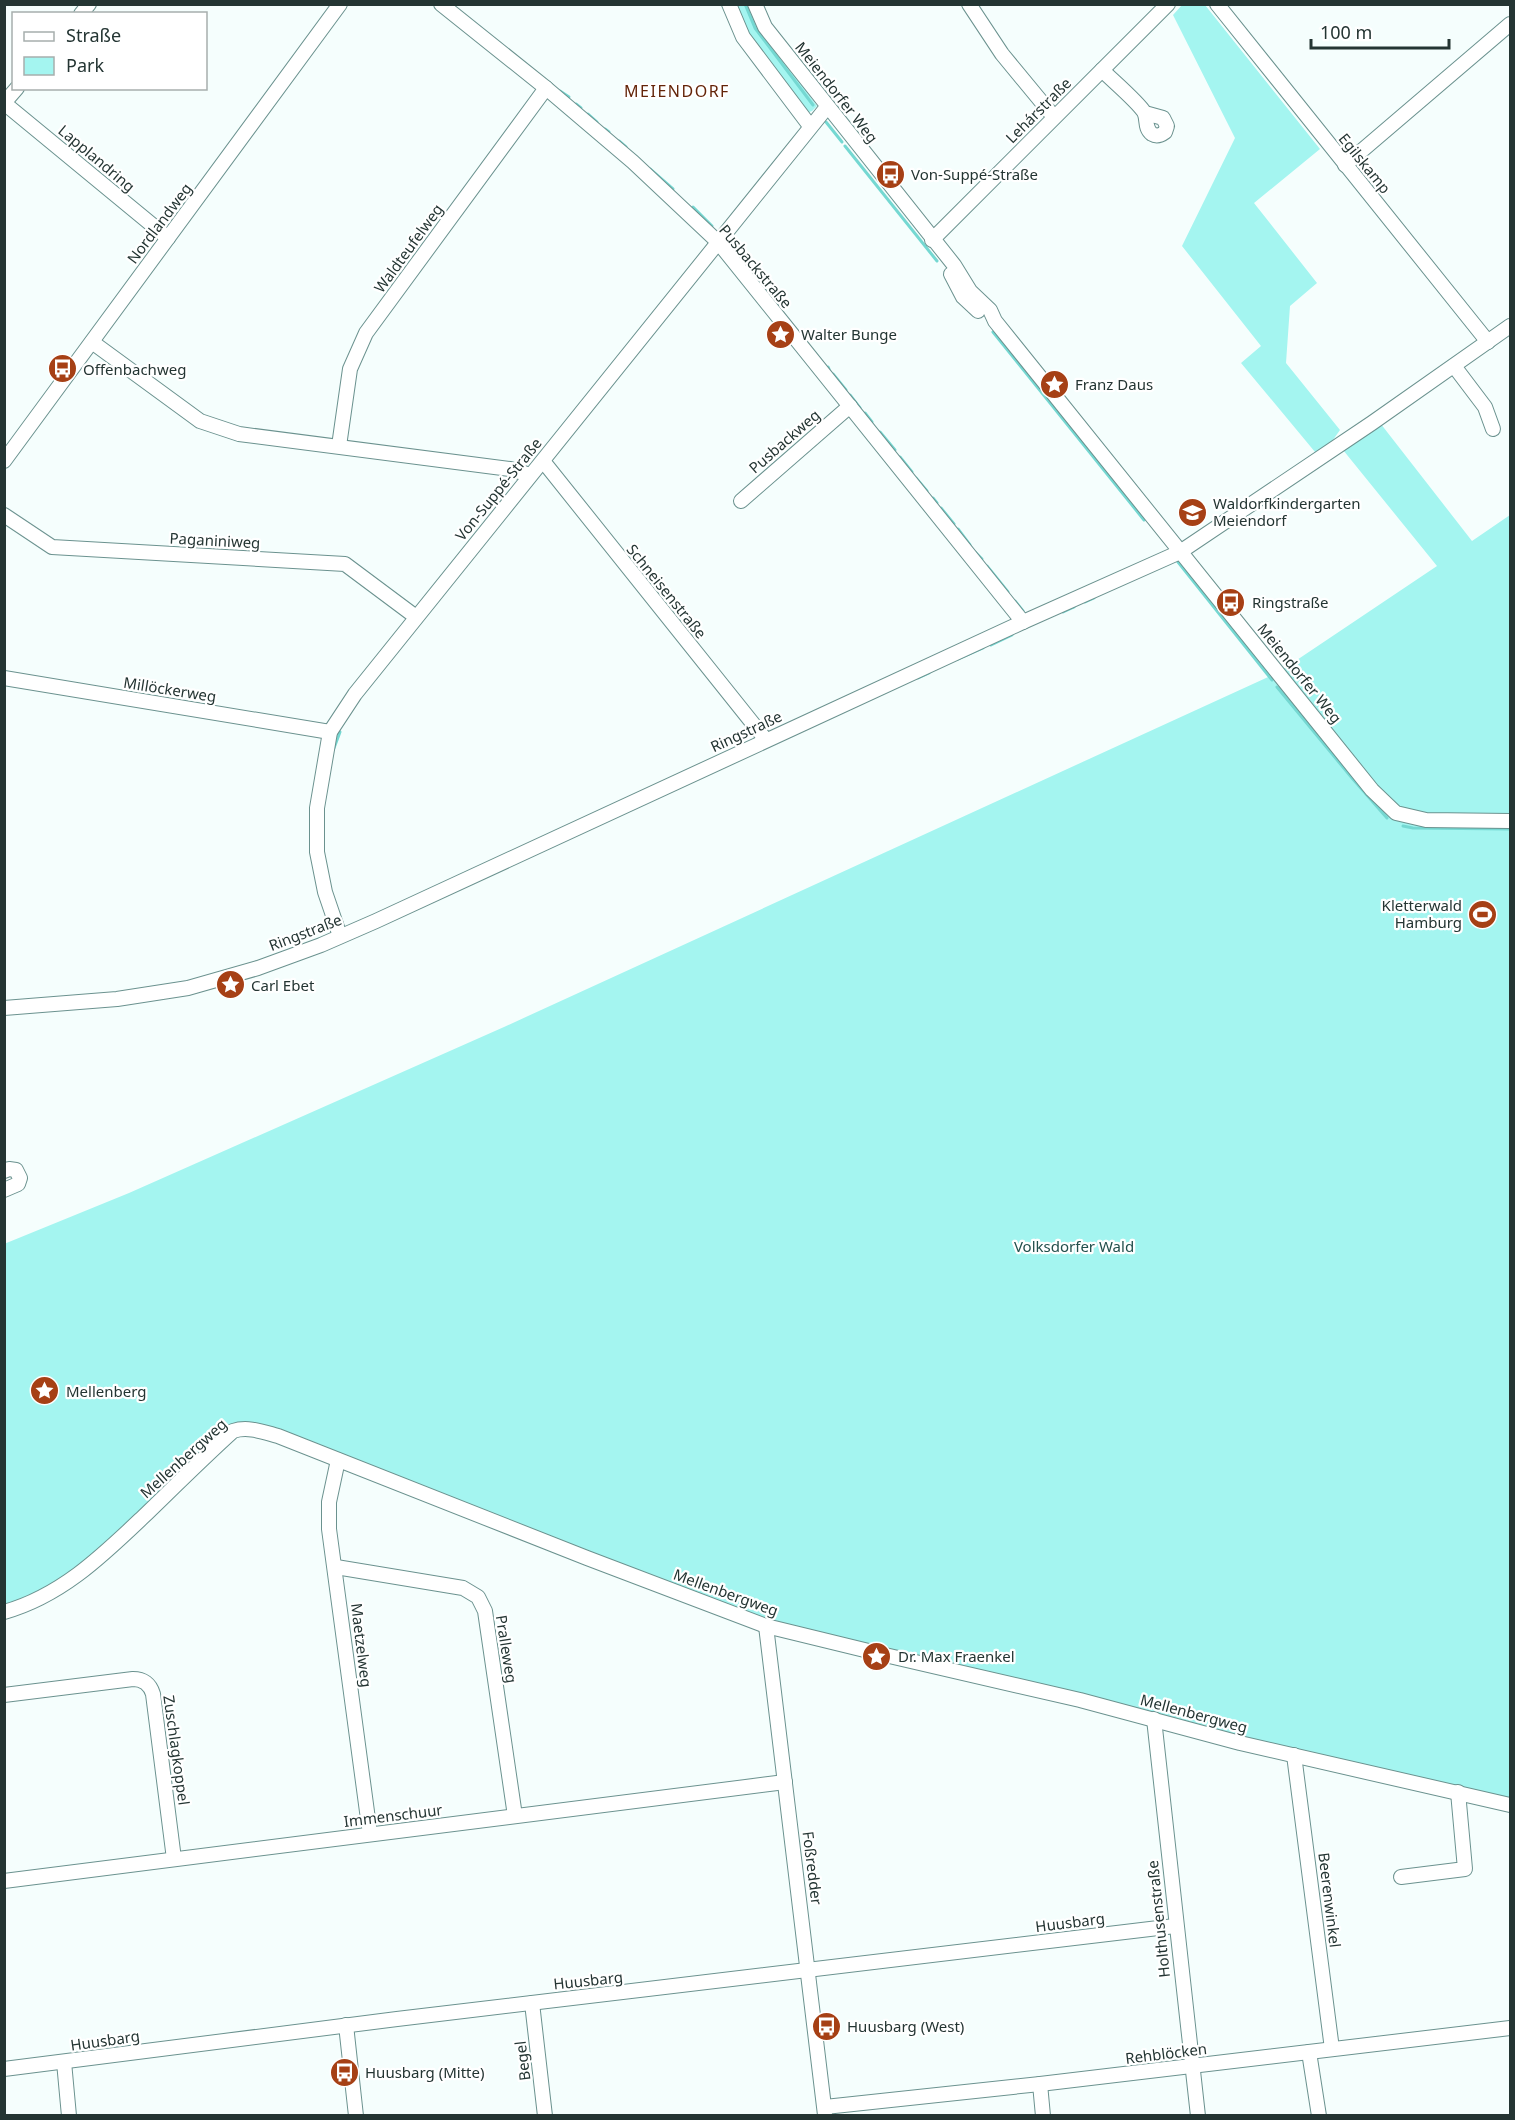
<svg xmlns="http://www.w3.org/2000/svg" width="1515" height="2120" viewBox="0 0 1515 2120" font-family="'Noto Sans',sans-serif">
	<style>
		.green { fill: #a4f5f0 }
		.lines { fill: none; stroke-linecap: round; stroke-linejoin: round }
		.stream { stroke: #75d8d2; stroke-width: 3 }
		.minor-casing { stroke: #6b928f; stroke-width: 16 }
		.minor { stroke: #fff; stroke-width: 14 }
		.labels { text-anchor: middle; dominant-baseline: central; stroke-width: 4.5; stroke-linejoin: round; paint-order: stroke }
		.street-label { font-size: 15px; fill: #243533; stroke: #fff }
		.poi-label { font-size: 15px; fill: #243533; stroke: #fff; text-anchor: start }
		.park-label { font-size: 15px; fill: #224f4c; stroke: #fff }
		.neighbourhood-label { font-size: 16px; letter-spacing: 1.5px; fill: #642408; stroke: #fff }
	</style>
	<rect width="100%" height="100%" fill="#f5fefd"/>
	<g class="green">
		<polygon points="733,5 749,5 756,22 817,106 812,111 804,114 744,30"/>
		<polygon points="1182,5 1205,5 1320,149 1254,203 1317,283 1290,306 1286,363 1340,430 1320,458 1241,363 1261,346 1182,246 1235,138 1173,15"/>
		<path d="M 1377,419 L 1472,541 L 1510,515 L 1510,1801 L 763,1620 L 278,1432 C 260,1426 244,1418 226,1426 L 142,1508 L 77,1568 L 55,1584 L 5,1605 L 4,1244 L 129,1193 L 504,1027 L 1279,672 L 1437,566 L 1339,445 Z"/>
	</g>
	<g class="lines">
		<g class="stream">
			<polyline points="745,4 755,28 813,105"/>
			<polyline points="560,91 569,97"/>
			<polyline points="576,104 581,108"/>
			<polyline points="588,114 597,122"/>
			<polyline points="826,122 842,142"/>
			<polyline points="605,129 609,132"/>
			<polyline points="619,141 626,147"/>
			<polyline points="845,146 937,261"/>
			<polyline points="650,169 673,189"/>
			<polyline points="693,207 712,226"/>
			<polyline points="993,332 1144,520"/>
			<polyline points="828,367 829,369"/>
			<polyline points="833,374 846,390"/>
			<polyline points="850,395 860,408"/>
			<polyline points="865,413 872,422"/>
			<polyline points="880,432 895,450"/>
			<polyline points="900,457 912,472"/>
			<polyline points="916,478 927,491"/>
			<polyline points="933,498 937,503"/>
			<polyline points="941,508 954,524"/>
			<polyline points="958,529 970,545"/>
			<polyline points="975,552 982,559"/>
			<polyline points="1178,562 1272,680"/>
			<polyline points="987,566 1008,592"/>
			<polyline points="1015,601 1023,611"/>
			<polyline points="1085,602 1094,598"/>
			<polyline points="1063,612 1074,607"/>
			<polyline points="991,645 1012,635"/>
			<polyline points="958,659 983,648"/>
			<polyline points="918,678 929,673"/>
			<polyline points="1277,687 1352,778 1387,818"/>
			<polyline points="334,748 340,732"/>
			<polyline points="1403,826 1413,828 1510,829"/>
		</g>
		<defs>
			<g id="minor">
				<polyline points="441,4 546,88 633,162 718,242 1023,622"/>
				<polyline points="729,4 743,37 810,126"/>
				<polyline points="755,4 765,27 954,265 970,291 990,310 995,321 1372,790 1396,813 1426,820 1510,821"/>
				<polyline points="969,4 1002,54 1054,117"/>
				<polyline points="1217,4 1488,342"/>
				<polyline points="81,14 89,4"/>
				<path d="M 1102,70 C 1112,80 1138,102 1144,112 C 1148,119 1144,128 1152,134 C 1157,137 1161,135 1165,132 L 1167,126 L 1163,118 L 1145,113"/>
				<polyline points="17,88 4,103 168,238"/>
				<polyline points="1345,165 1510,24"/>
				<polyline points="932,240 1168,4"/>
				<polyline points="951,274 963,297 978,311"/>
				<polyline points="92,342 200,421 239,434 510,469 530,475"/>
				<polyline points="1454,366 1485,407 1493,429"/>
				<polyline points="339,446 350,369 366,333 546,88"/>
				<polyline points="4,461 340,4"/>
				<polyline points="543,461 766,740"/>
				<polyline points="741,501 850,406"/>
				<polyline points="4,515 52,547 345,564 416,617"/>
				<polyline points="4,678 330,732"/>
				<polyline points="340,936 325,892 317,852 317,808 330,732 355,694 827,107"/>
				<polyline points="4,1008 117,999 188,988 258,968 321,945 376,921 1023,622 1180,552 1372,423 1510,326"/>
				<polyline points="4,1171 9,1169 16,1170 20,1178 18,1184 4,1190"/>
				<polyline points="338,1460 329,1502 329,1529 370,1834"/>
				<polyline points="336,1567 463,1588 478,1597 485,1611 515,1816"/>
				<path d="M 4,1612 C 61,1596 102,1556 143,1517 C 173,1488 202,1459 233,1431 C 248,1426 263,1432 278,1436 L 587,1558 L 766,1626 L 885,1655 L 1080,1700 L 1240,1743 L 1510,1805"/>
				<polyline points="766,1626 825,2115"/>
				<path d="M 4,1695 L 133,1679 C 143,1679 150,1684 153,1694 L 174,1859"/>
				<polyline points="1154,1719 1198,2116"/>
				<polyline points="1294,1755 1332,2049"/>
				<polyline points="1401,1877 1465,1869 1458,1792"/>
				<polyline points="4,1881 785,1782"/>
				<polyline points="532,2003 545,2116"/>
				<polyline points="346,2025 356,2116"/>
				<polyline points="1309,2052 1319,2116"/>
				<polyline points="64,2062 69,2116"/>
				<polyline points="4,2069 397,2019 1175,1926"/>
				<polyline points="1040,2084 1043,2116"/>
				<polyline points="825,2107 1040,2084 1510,2028"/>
			</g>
		</defs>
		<use href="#minor" class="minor-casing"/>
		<use href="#minor" class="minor"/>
	</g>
	<defs>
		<symbol id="bus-disc" viewBox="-11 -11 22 22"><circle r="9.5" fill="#a64015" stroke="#fff"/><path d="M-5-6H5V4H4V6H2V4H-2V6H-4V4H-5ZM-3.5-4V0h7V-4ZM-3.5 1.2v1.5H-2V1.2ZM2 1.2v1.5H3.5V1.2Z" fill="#fff"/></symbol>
		<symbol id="sight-disc" viewBox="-11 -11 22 22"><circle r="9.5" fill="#a64015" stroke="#fff"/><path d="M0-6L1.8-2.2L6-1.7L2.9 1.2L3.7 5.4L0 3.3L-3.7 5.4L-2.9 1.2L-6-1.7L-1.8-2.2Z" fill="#fff"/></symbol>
		<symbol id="school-disc" viewBox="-11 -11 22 22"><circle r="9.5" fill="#a64015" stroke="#fff"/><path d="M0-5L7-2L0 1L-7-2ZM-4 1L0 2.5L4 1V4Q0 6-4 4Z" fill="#fff"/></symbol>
		<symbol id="stadium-disc" viewBox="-11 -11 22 22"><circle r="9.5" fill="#a64015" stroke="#fff"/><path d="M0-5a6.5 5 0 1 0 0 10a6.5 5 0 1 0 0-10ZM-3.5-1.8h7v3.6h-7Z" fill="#fff"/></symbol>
	</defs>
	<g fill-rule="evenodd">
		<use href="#bus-disc" x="874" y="158" width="33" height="33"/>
		<use href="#sight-disc" x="764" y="318" width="33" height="33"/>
		<use href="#bus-disc" x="46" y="352" width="33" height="33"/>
		<use href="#sight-disc" x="1038" y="368" width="33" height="33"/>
		<use href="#school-disc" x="1176" y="496" width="33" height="33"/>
		<use href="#bus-disc" x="1214" y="586" width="33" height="33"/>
		<use href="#stadium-disc" x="1466" y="898" width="33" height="33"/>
		<use href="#sight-disc" x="214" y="968" width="33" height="33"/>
		<use href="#sight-disc" x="28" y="1374" width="33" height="33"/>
		<use href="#sight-disc" x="860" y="1640" width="33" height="33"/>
		<use href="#bus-disc" x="810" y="2010" width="33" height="33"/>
		<use href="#bus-disc" x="328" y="2056" width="33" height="33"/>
	</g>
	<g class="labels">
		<g class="street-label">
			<text transform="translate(837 92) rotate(52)">Meiendorfer Weg</text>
			<text transform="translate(1038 110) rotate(-45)">Lehárstraße</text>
			<text transform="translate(97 158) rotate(40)">Lapplandring</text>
			<text transform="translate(1365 163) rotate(51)">Egilskamp</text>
			<text transform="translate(159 223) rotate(-53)">Nordlandweg</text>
			<text transform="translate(408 248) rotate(-54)">Waldteufelweg</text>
			<text transform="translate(756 266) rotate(50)">Pusbackstraße</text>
			<text transform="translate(784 441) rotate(-41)">Pusbackweg</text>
			<text transform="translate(498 489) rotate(-51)">Von-Suppé-Straße</text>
			<text transform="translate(215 540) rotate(3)">Paganiniweg</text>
			<text transform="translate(667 591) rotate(51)">Schneisenstraße</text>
			<text transform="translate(1300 673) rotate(51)">Meiendorfer Weg</text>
			<text transform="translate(170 689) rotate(9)">Millöckerweg</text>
			<text transform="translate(746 731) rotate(-25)">Ringstraße</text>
			<text transform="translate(305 932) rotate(-21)">Ringstraße</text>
			<text transform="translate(183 1458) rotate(-42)">Mellenbergweg</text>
			<text transform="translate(726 1592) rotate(20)">Mellenbergweg</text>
			<text transform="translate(362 1645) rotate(83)">Maetzelweg</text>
			<text transform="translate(507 1649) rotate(81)">Pralleweg</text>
			<text transform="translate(1194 1713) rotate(15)">Mellenbergweg</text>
			<text transform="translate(177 1750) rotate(82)">Zuschlagkoppel</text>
			<text transform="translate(393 1815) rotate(-7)">Immenschuur</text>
			<text transform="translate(813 1868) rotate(83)">Foßredder</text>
			<text transform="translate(1330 1900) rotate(83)">Beerenwinkel</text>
			<text transform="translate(1158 1919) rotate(-96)">Holthusenstraße</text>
			<text transform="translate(1070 1922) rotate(-7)">Huusbarg</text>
			<text transform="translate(588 1980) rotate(-6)">Huusbarg</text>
			<text transform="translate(105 2040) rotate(-8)">Huusbarg</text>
			<text transform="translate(1166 2053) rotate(-7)">Rehblöcken</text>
			<text transform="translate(522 2061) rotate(-97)">Begel</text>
		</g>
		<g class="poi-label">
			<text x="911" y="174">Von-Suppé-Straße</text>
			<text x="801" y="334">Walter Bunge</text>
			<text x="83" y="369">Offenbachweg</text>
			<text x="1075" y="384">Franz Daus</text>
			<text x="1213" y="503">Waldorfkindergarten<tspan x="1213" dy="17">Meiendorf</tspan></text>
			<text x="1252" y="602">Ringstraße</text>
			<text x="1462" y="905" text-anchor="end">Kletterwald<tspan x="1462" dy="17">Hamburg</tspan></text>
			<text x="251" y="985">Carl Ebet</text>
			<text x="66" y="1391">Mellenberg</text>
			<text x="898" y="1656">Dr. Max Fraenkel</text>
			<text x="847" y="2026">Huusbarg (West)</text>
			<text x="365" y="2072">Huusbarg (Mitte)</text>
		</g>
		<g class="park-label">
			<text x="1074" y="1246">Volksdorfer Wald</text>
		</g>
		<g class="neighbourhood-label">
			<text x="677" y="91">MEIENDORF</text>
		</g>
	</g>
	<rect width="1515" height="2120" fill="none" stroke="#243533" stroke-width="12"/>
	<rect x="12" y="12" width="195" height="78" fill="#ffffff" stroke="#a7aead" stroke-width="1.5"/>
	<rect x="24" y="32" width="30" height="9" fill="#ffffff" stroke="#a7aead" stroke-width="1.5"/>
	<text x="66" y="42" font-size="18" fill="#243533">Straße</text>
	<rect x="24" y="57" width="30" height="18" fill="#a4f5f0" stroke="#a7aead" stroke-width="1.5"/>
	<text x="66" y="72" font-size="18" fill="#243533">Park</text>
	<path d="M1311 39v9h138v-9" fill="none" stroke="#243533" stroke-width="3"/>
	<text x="1320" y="39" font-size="18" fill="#243533" stroke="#ffffff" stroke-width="4.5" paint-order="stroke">100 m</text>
</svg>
